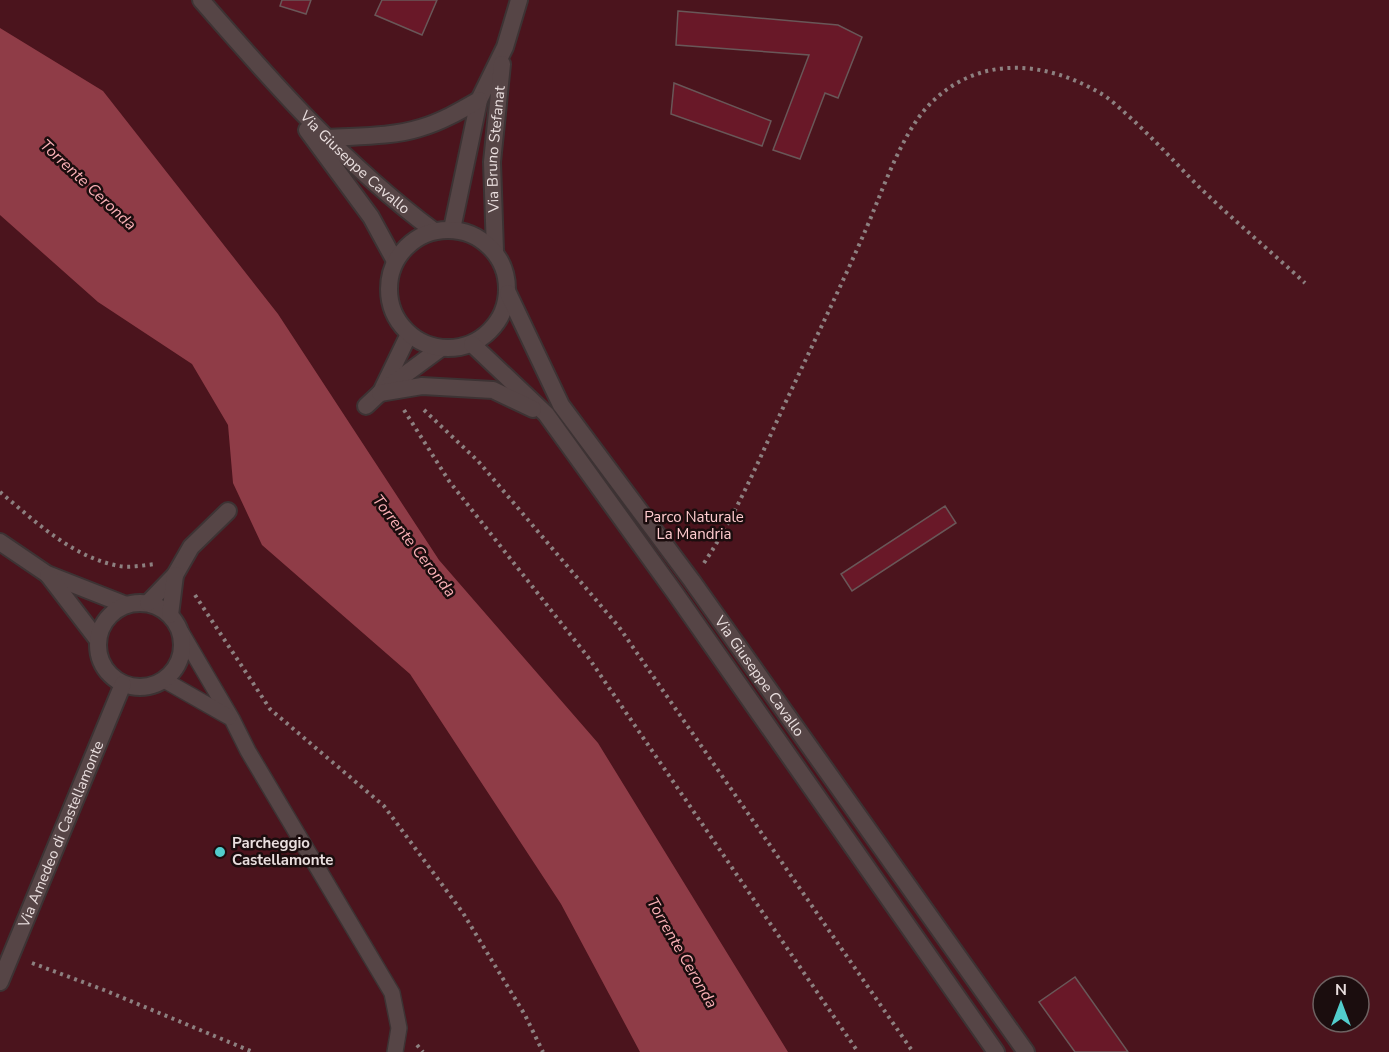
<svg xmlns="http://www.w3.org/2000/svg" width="1389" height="1052" viewBox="0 0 1389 1052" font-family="'Nunito Sans',sans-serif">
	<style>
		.green { fill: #4b141d; fill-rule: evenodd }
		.water { fill: #8f3c47 }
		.building { fill: #691828; stroke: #695758; stroke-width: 1.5 }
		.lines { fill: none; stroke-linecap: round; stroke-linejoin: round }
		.service-casing { stroke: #3d3334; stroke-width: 18 }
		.minor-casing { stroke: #3d3334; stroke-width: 20 }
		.tertiary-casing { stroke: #3d3334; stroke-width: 20 }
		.path { stroke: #8d8080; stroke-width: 4; stroke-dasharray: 3 4.5; stroke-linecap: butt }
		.service { stroke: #564546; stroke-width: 15 }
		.minor { stroke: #564546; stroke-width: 16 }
		.tertiary { stroke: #564546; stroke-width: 16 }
		.poi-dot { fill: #52cdcc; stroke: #1b0d0e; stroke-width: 2 }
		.labels { text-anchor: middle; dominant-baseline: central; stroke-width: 5; stroke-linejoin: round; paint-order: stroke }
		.street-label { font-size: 15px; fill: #e9dede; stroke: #1b0d0e }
		.park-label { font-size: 15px; fill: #ffcccf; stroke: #1b0d0e }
		.poi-label { font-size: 15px; font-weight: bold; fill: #e9dede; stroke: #1b0d0e; text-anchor: start }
		.water-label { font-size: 16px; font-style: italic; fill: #fab0b6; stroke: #1b0d0e }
	</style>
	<rect width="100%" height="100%" fill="#251617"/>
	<path class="green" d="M 0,0 L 1389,0 L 1389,1052 L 0,1052 ZM 1323,986 L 1359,986 L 1359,1022 L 1323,1022 Z"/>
	<polygon class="water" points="0,28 103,91 278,314 439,560 598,743 788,1052 640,1052 561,904 410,674 262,545 233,483 228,425 192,364 98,302 0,215"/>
	<g class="building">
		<polygon points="282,0 311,0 306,14 280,6"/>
		<polygon points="382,0 437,0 422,35 375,15"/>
		<polygon points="678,11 838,25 862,37 838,98 825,93 800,159 773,150 809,55 676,45"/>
		<polygon points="674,83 771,121 762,146 671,114"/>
		<polygon points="945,506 956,523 852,591 841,574"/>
		<polygon points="1075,977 1128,1052 1075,1052 1039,1002"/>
	</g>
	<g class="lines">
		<defs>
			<g id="service">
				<polyline points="181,632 232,719 248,751 392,993 399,1028 395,1052"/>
				<polyline points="164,680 229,717"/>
			</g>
			<g id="minor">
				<polyline points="452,229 479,100 505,47 519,0"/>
				<path id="s1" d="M 495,251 L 492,162 L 502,64"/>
				<polyline points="382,390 409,334"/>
				<polyline points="366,406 380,393 441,348"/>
				<polyline points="0,542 47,574 126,605"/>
				<polyline points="48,575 97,639"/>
				<circle cx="140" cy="645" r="42"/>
				<polyline points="148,603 175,575 191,547 228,511"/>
				<polyline points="170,615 175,575"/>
				<path id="s2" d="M 0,982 L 123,684"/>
			</g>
			<g id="tertiary">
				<path id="s3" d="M 201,0 C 273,83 345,165 434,231"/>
				<polyline points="307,130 371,217 395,261"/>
				<path d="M 327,138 C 357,136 391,137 420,128 C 441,122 460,111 479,100"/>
				<circle cx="448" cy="289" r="59"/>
				<path id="s4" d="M 508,293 L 561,405 L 692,581 L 1026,1052"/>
				<polyline points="472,344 546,414 675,593 996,1052"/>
				<polyline points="380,393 422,386 493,390 533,409"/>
			</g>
		</defs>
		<use href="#service" class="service-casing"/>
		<use href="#minor" class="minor-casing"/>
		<use href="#tertiary" class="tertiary-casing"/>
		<g class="path">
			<polyline points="404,410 449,481 588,657 858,1052"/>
			<polyline points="424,410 478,461 619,627 913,1052"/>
			<path d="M 0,492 C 36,522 72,557 119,566 C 130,568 145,565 156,564"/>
			<path d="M 704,563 C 736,515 758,462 782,410 C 809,352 837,295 863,236 C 880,198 900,135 929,105 C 977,55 1044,60 1100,93 C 1108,97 1116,105 1123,111 C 1149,134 1172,159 1196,184 C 1231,218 1269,250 1305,283"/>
			<polyline points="195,595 270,709 384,806 463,913 525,1015 543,1052"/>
			<polyline points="32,963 104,990 253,1052"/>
			<polyline points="417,1045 423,1052"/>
		</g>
		<use href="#service" class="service"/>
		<use href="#minor" class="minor"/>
		<use href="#tertiary" class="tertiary"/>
	</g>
	<circle class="poi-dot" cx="220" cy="852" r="6"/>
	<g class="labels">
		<g class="street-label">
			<text stroke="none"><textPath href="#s1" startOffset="102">Via Bruno Stefanat</textPath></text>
			<text stroke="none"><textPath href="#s3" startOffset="224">Via Giuseppe Cavallo</textPath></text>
			<text stroke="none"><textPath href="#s4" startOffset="460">Via Giuseppe Cavallo</textPath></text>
			<text stroke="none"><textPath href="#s2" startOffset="160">Via Amedeo di Castellamonte</textPath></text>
		</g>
		<g class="park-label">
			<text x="694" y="517">Parco Naturale<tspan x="694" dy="17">La Mandria</tspan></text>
		</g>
		<g class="poi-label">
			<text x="232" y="843">Parcheggio<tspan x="232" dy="17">Castellamonte</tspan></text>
		</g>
		<g class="water-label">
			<text transform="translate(88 185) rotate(43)">Torrente Ceronda</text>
			<text transform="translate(414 546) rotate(52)">Torrente Ceronda</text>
			<text transform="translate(682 953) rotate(60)">Torrente Ceronda</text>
		</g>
	</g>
	<g transform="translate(1341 1004)"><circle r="28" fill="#1b0d0e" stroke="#6d6161" stroke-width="1.5"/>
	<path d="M0-4.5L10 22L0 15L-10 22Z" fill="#52cdcc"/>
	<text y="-9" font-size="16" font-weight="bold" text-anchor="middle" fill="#e9dede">N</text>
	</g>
</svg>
